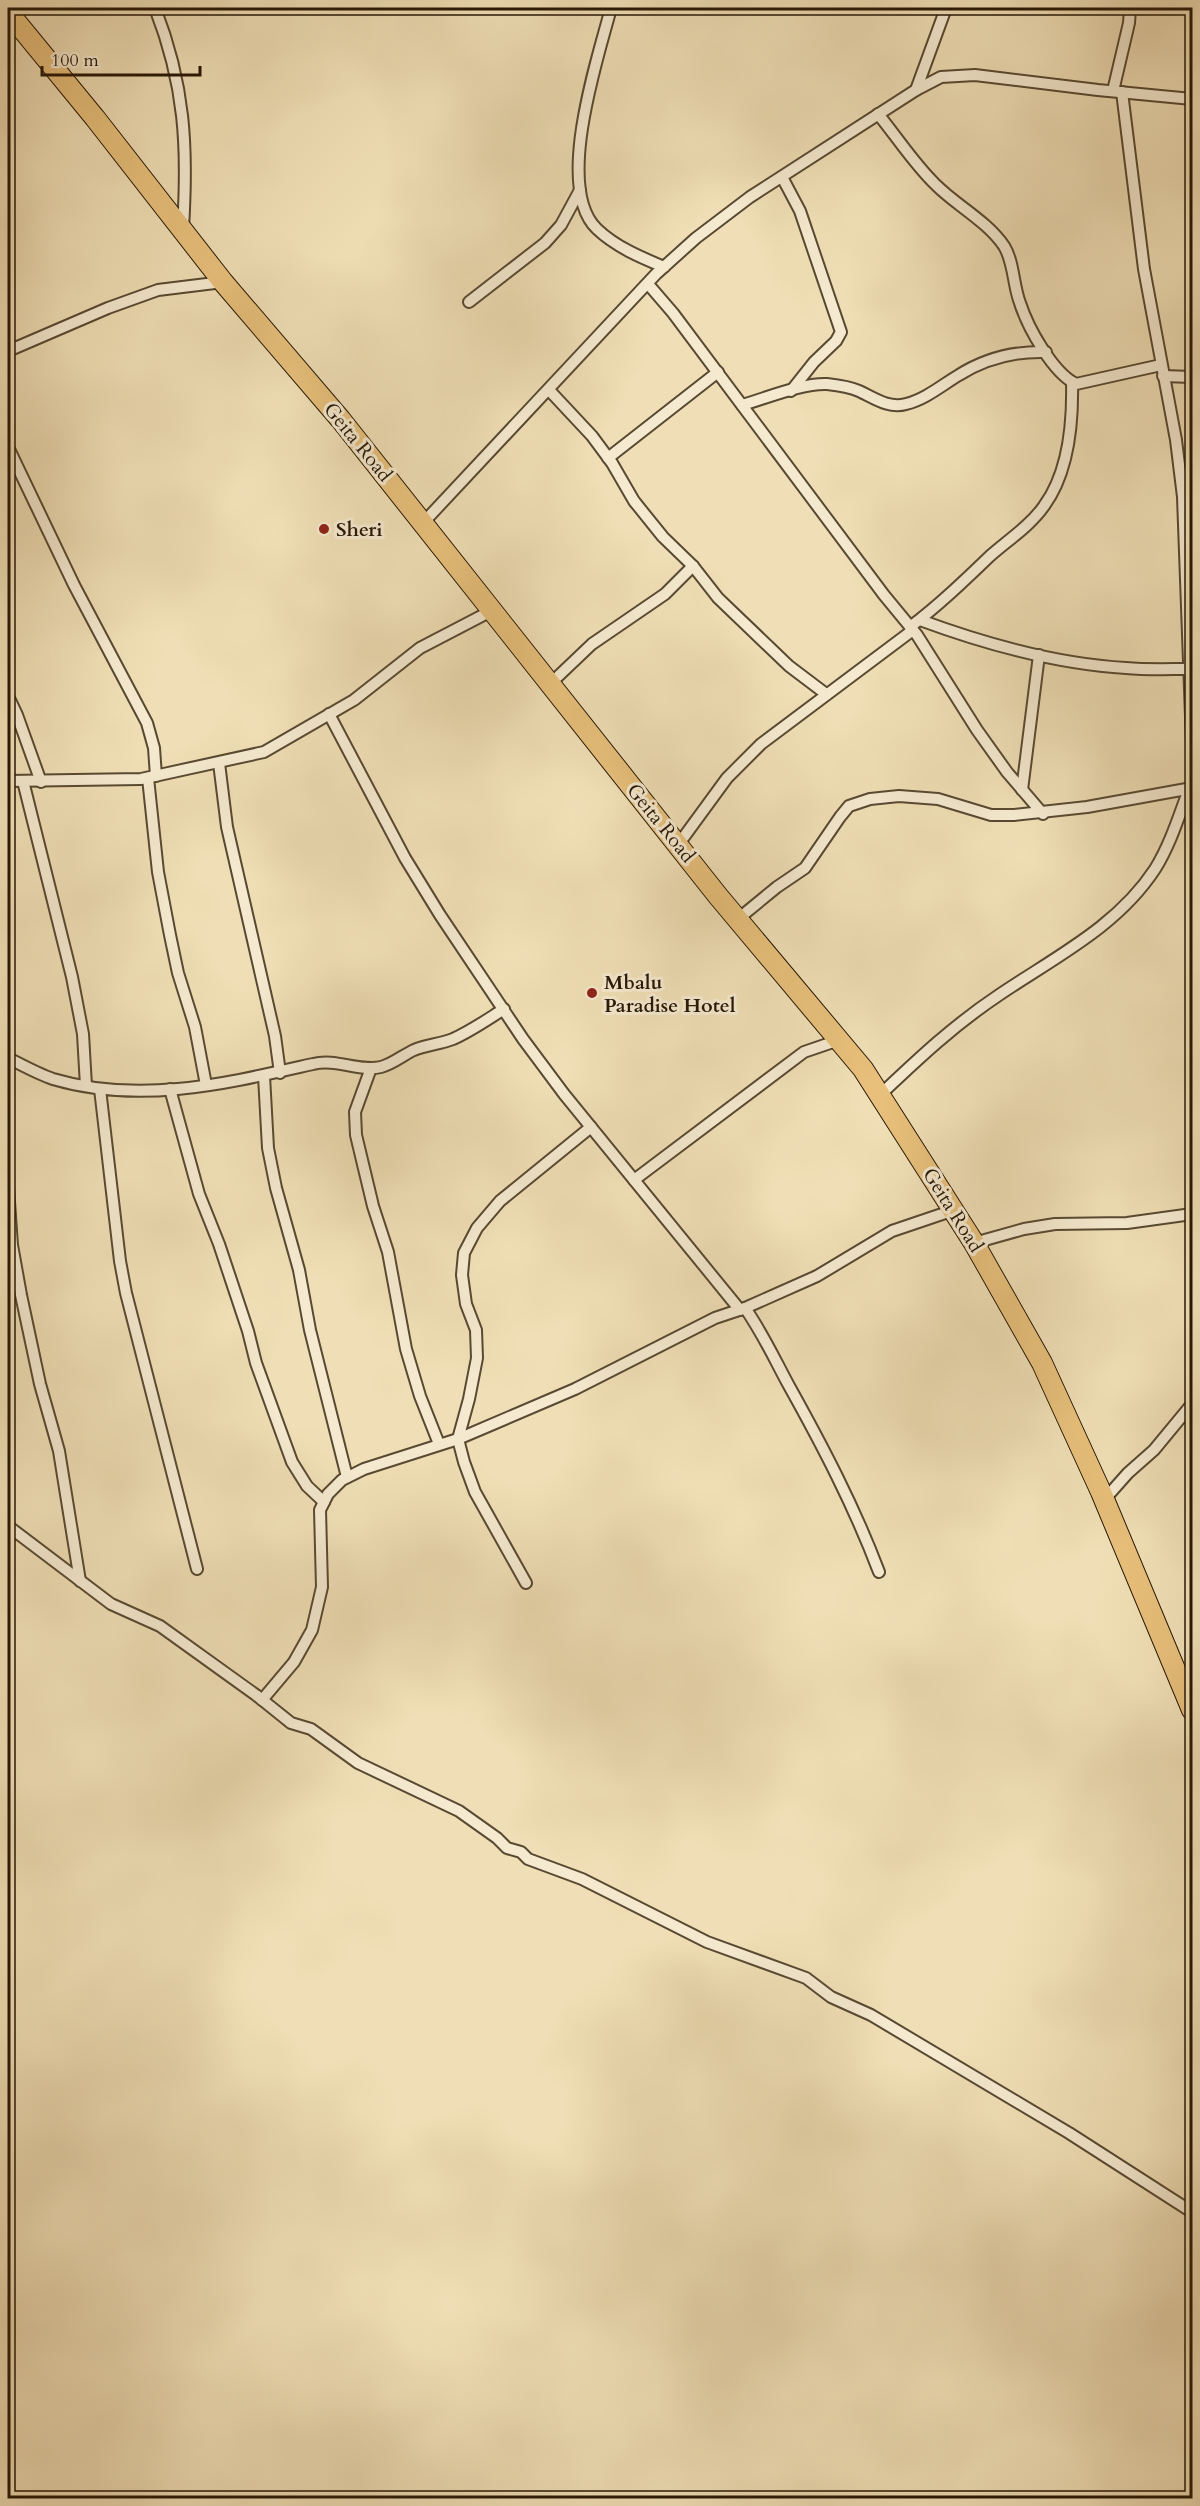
<svg xmlns="http://www.w3.org/2000/svg" width="1200" height="2506" viewBox="0 0 1200 2506" font-family="Cardo,serif">
	<style>
		.lines { fill: none; stroke-linecap: round; stroke-linejoin: round }
		.street-casing { stroke: #584932; stroke-width: 14 }
		.highway-casing { stroke: #261706; stroke-width: 22 }
		.street { stroke: #f5ead0; stroke-width: 10 }
		.highway { stroke: #e8c07b; stroke-width: 20 }
		.poi-dot { fill: #8f2418; stroke: #f5ead0; stroke-width: 2 }
		.labels { text-anchor: middle; dominant-baseline: central; stroke-width: 6; stroke-linejoin: round; paint-order: stroke }
		.street-label { font-size: 20px; fill: #261706; stroke: #f5ead0 }
		.poi-label { font-size: 20px; font-weight: bold; fill: #261706; stroke: #f5ead0; text-anchor: start }
	</style>
	<rect width="100%" height="100%" fill="#f0dfb6"/>
	<filter id="stains"><feTurbulence type="fractalNoise" baseFrequency=".00333" numOctaves="4"/><feColorMatrix values="0 0 0 0 .2 0 0 0 0 .09 0 0 0 0 .02 0 0 0 .5 -.17"/></filter>
	<radialGradient id="worn" r=".72"><stop offset=".6" stop-color="#630" stop-opacity="0"/><stop offset="1" stop-color="#630" stop-opacity=".3"/></radialGradient>
	<g class="lines">
		<defs>
			<g id="street">
				<path d="M 155,8 C 185,85 188,147 183,228"/>
				<path d="M 611,8 C 598,58 554,188 597,229 C 616,247 640,257 664,267"/>
				<polyline points="916,90 946,8"/>
				<polyline points="1113,91 1129,23 1130,8"/>
				<polyline points="1122,92 1144,269 1176,440 1183,497 1192,744"/>
				<path d="M 878,114 C 897,137 914,164 936,185 C 957,206 987,221 1004,246 C 1014,262 1013,285 1020,303 C 1028,328 1053,373 1076,384 L 1161,365"/>
				<polyline points="782,177 800,211 841,332 836,341 814,362 791,391"/>
				<polyline points="648,284 673,313 884,595 917,635 977,730 1007,772 1043,814"/>
				<polyline points="469,302 545,243 561,225 580,190"/>
				<polyline points="8,351 108,308 158,290 223,282"/>
				<polyline points="1163,376 1192,377"/>
				<polyline points="549,390 592,436 612,463 634,501 663,537 693,566 718,598 789,666 826,694"/>
				<path d="M 742,405 C 767,398 802,383 827,384 C 836,385 850,387 859,391 C 874,398 889,409 906,404 C 926,399 942,385 959,375 C 986,358 1014,351 1046,352"/>
				<polyline points="8,447 74,585 147,723 154,748 156,776"/>
				<polyline points="608,458 718,372"/>
				<polyline points="423,523 656,274 696,238 750,197 916,90 941,77 975,75 1098,90 1192,99"/>
				<path d="M 920,620 C 985,644 1056,664 1126,668 C 1147,670 1169,669 1190,669"/>
				<path d="M 910,627 C 939,605 964,581 990,556 C 1008,540 1030,526 1044,506 C 1069,472 1073,423 1072,382"/>
				<polyline points="550,684 592,644 665,594 693,566"/>
				<polyline points="8,696 17,715 41,782"/>
				<polyline points="329,714 405,858 440,915 523,1039 564,1094 740,1310"/>
				<polyline points="219,763 227,827 275,1036 280,1073"/>
				<polyline points="148,778 158,872 170,935 178,973 195,1027 206,1085"/>
				<polyline points="8,781 141,779 264,752 354,700 420,648 493,610"/>
				<polyline points="23,781 72,977 83,1034 86,1086"/>
				<polyline points="1022,790 1039,655"/>
				<polyline points="678,845 727,778 761,744 913,630"/>
				<polyline points="738,919 777,887 805,868 840,817 849,806 870,799 899,796 938,799 991,815 1014,815 1087,807 1192,788"/>
				<path d="M 8,1058 C 22,1065 38,1074 53,1079 C 140,1105 228,1083 313,1064 C 336,1058 359,1072 381,1067 C 393,1064 403,1055 414,1050 C 426,1045 440,1044 453,1039 C 471,1031 488,1019 504,1009"/>
				<polyline points="371,1068 355,1112 356,1135 373,1206 388,1252 406,1349 420,1396 439,1444"/>
				<polyline points="264,1076 268,1148 276,1188 299,1270 310,1330 347,1477"/>
				<polyline points="100,1089 120,1261 126,1293 197,1569"/>
				<polyline points="170,1089 199,1194 219,1244 248,1331 256,1363 292,1462 307,1486 324,1502"/>
				<path d="M 880,1095 C 919,1058 954,1025 999,995 C 1055,957 1117,927 1155,869 C 1170,845 1179,816 1189,789"/>
				<polyline points="634,1180 804,1052 839,1040"/>
				<polyline points="8,1187 12,1245 21,1295 40,1384 59,1451 80,1581"/>
				<polyline points="974,1243 1024,1229 1055,1224 1127,1223 1192,1214"/>
				<path d="M 745,1308 C 762,1332 774,1358 788,1384 C 822,1445 854,1506 879,1572"/>
				<polyline points="1104,1500 1128,1473 1154,1450 1192,1404"/>
				<polyline points="8,1526 111,1604 160,1626 256,1695 291,1723 311,1729 358,1763 459,1811 497,1838 507,1848 521,1852 528,1859 582,1879 707,1942 806,1978 831,1997 871,2015 1069,2133 1192,2212"/>
				<polyline points="526,1583 475,1492 464,1462 458,1439 469,1399 477,1358 476,1330 466,1304 462,1275 464,1253 477,1228 500,1201 591,1127"/>
				<polyline points="262,1700 294,1662 312,1630 322,1587 320,1510 328,1494 342,1480 364,1469 458,1439 575,1389 715,1318 745,1308 817,1276 892,1231 954,1210"/>
			</g>
			<polyline id="highway" points="8,12 95,118 223,282 341,420 718,896 863,1069 974,1243 1042,1363 1101,1492 1192,1710"/>
		</defs>
		<use href="#street" class="street-casing"/>
		<use href="#highway" class="highway-casing"/>
		<use href="#street" class="street"/>
		<use href="#highway" class="highway"/>
	</g>
	<g class="poi-dot">
		<circle cx="324" cy="529" r="6"/>
		<circle cx="592" cy="993" r="6"/>
	</g>
	<g class="labels">
		<g class="street-label">
			<text transform="translate(358 442) rotate(51)">Geita Road</text>
			<text transform="translate(661 823) rotate(51)">Geita Road</text>
			<text transform="translate(953 1210) rotate(58)">Geita Road</text>
		</g>
		<g class="poi-label">
			<text x="336" y="529">Sheri</text>
			<text x="604" y="982">Mbalu<tspan x="604" dy="23">Paradise Hotel</tspan></text>
		</g>
	</g>
	<rect width="1200" height="2506" fill="none" stroke="#f0dfb6" stroke-width="30"/>
	<rect x="9" y="9" width="1182" height="2488" fill="none" stroke="#261706" stroke-width="3"/>
	<rect x="15" y="15" width="1170" height="2476" fill="none" stroke="#261706" stroke-width="1.5"/>
	<path d="M42 66v9h158v-9" fill="none" stroke="#261706" stroke-width="3"/>
	<text x="51" y="66" font-size="18" fill="#261706" stroke="#f5ead0" stroke-width="4.5" paint-order="stroke">100 m</text>
	<rect width="100%" height="100%" filter="url(#stains)"/>
	<rect width="100%" height="100%" fill="url(#worn)"/>
</svg>
